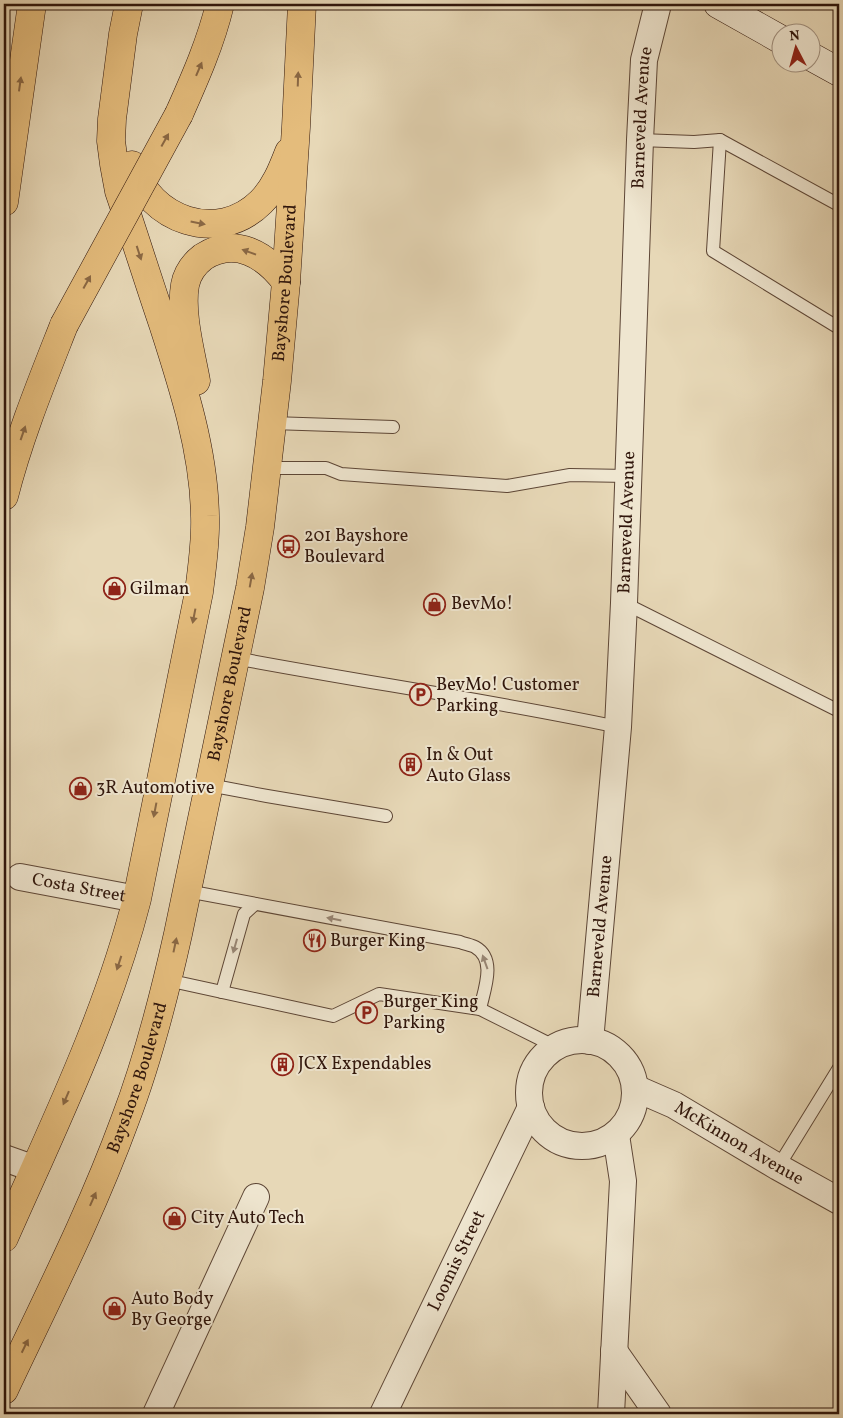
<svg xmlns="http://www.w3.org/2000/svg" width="843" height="1418" viewBox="0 0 843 1418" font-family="Vollkorn,serif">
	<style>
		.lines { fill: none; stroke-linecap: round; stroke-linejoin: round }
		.lane-casing { stroke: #5d4636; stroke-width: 14 }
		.street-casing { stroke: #5d4636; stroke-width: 28 }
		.secondary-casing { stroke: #2f150b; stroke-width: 29 }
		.primary-casing { stroke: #2f150b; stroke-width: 29 }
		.highway-casing { stroke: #2f150b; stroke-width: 29 }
		.lane { stroke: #efe6d0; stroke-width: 12 }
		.street { stroke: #efe6d0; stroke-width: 26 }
		.secondary { stroke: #efe6d0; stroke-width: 28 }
		.primary { stroke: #e4bc7c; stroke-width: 28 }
		.highway { stroke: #e4bc7c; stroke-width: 28 }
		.highway-bridge-casing { stroke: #2f150b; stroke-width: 29; stroke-linecap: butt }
		.highway-bridge { stroke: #e4bc7c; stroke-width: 28 }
		.oneway { fill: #8a6844 }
		.oneway2 { fill: #987 }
		.labels { text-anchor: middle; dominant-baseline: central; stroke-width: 4; stroke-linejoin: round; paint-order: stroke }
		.street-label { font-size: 18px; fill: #2f150b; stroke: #efe6d0 }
		.poi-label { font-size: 18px; fill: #2f150b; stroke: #efe6d0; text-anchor: start }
	</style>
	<rect width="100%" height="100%" fill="#e7d8b7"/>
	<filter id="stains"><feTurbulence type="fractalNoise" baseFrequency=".004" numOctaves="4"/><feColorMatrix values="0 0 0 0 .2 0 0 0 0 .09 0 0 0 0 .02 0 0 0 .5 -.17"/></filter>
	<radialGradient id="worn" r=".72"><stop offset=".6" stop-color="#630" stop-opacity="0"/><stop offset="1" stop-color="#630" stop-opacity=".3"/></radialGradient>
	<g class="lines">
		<defs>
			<g id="lane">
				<polyline points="640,140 694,142 720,140 839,205"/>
				<polyline points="720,140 713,251 839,328"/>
				<polyline points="272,423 393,427"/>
				<polyline points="267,468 326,468 341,474 507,486 570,475 628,476"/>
				<polyline points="624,603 839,711"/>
				<path d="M 235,658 C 362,682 491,700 618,727"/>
				<polyline points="209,785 267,796 386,816"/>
				<path d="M 187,891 L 460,942 C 465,944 471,945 475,947 C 497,959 484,990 480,1009"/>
				<polyline points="167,980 333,1016 379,994 480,1009 556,1047"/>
				<polyline points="222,992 244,914 255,904"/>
				<polyline points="778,1167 839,1068"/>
			</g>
			<g id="street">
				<path id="s1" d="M 20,877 L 137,899"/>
				<circle cx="582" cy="1093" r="53"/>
				<path id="s2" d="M 590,1041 L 618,727 L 624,603 L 640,140 L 644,60 L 658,4"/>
				<path id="s3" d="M 635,1088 L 674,1105 L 778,1167 L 839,1201"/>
				<polyline points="4,1158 35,1169"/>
				<polyline points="614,1351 658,1414"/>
				<polyline points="156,1414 256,1197"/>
				<path id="s4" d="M 383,1414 L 531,1107"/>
				<polyline points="611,1414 623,1181 616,1135"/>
			</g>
			<g id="secondary">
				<polyline points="718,4 780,39"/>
				<polyline points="810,56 839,72"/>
			</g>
			<g id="primary">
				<path d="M 132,165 C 149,220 218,245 261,202 C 275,188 282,170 289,152"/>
				<path d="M 196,381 C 191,353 180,313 185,285 C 187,274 194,264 203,257 C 235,236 266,255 286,282"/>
				<path d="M 4,1238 C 53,1127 107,1017 137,899 L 199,592 C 202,567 206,542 205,516 C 204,451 183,386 163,324 C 148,280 134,235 119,191 L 114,164 L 111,141 L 112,119 L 123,34 L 129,4"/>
				<path id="s5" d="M 4,1390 C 46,1301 91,1213 125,1120 C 148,1060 164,997 178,934 L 250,588 L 260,527 L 277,381 L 286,282 L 296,127 L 302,4"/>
			</g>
			<g id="highway">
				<path d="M 179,114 C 195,78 211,42 220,4"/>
				<polyline points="4,202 32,4"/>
				<path d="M 4,496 C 19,437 42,381 64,325"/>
			</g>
		</defs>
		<use href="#lane" class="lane-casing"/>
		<use href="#street" class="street-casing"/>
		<use href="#secondary" class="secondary-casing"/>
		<use href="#primary" class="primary-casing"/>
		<use href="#highway" class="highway-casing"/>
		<use href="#lane" class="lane"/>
		<use href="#street" class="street"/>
		<use href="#secondary" class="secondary"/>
		<use href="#primary" class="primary"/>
		<use href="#highway" class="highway"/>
		<defs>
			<polyline id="highway-bridge" points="64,325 179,114"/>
		</defs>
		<use href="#highway-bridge" class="highway-bridge-casing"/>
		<use href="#highway-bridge" class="highway-bridge"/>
	</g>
	<defs><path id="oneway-solid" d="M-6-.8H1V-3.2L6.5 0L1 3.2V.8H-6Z" transform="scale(1.25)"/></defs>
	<g class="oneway">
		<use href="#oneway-solid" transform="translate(199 69) rotate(-67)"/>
		<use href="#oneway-solid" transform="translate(298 79) rotate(-88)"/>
		<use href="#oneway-solid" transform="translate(20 84) rotate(-82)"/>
		<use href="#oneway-solid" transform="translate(165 140) rotate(-61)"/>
		<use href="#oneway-solid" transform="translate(198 223) rotate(11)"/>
		<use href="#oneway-solid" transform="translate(249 252) rotate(-160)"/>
		<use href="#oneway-solid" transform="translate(139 253) rotate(72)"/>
		<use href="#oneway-solid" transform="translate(87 282) rotate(-61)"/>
		<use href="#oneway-solid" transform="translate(23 433) rotate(-71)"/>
		<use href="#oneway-solid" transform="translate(251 580) rotate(-80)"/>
		<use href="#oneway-solid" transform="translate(194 616) rotate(101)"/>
		<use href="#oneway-solid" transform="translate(155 810) rotate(101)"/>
		<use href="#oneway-solid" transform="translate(175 945) rotate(-78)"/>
		<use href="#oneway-solid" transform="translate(119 963) rotate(108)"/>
		<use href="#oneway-solid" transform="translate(66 1098) rotate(113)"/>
		<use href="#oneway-solid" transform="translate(93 1199) rotate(-66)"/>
		<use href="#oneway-solid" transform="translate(25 1346) rotate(-64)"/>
	</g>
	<g class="oneway2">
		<use href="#oneway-solid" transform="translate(334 919) rotate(-169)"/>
		<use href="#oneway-solid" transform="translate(235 946) rotate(106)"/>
		<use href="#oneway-solid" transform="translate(485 962) rotate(-110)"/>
	</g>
	<defs>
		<symbol id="bus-ring" viewBox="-11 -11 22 22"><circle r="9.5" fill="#efe6d0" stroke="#8f2418" stroke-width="1.5"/><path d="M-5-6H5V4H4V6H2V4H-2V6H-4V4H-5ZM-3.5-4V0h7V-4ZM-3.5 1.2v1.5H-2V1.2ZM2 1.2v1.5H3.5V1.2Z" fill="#8f2418"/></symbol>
		<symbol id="shop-ring" viewBox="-11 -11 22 22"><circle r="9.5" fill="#efe6d0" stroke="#8f2418" stroke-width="1.5"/><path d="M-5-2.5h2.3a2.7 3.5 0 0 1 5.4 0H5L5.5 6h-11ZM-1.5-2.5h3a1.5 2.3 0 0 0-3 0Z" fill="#8f2418"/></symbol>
		<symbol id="parking-ring" viewBox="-11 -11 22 22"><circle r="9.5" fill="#efe6d0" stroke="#8f2418" stroke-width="1.5"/><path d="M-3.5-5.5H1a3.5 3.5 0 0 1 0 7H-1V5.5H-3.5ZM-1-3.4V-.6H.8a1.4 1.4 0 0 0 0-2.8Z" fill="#8f2418"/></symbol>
		<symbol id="building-ring" viewBox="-11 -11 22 22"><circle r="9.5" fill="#efe6d0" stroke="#8f2418" stroke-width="1.5"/><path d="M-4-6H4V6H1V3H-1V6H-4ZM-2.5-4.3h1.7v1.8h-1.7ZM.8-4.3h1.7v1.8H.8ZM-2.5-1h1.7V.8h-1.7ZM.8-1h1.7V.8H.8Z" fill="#8f2418"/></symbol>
		<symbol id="restaurant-ring" viewBox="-11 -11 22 22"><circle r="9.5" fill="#efe6d0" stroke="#8f2418" stroke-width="1.5"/><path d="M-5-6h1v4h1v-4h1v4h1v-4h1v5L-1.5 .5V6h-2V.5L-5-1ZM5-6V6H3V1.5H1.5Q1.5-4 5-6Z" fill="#8f2418"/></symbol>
	</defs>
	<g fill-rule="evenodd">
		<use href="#bus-ring" x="276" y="534" width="25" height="25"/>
		<use href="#shop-ring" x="102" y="576" width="25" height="25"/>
		<use href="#shop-ring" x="422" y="592" width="25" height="25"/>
		<use href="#parking-ring" x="408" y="682" width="25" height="25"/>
		<use href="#building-ring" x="398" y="752" width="25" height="25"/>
		<use href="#shop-ring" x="68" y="776" width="25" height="25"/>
		<use href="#restaurant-ring" x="302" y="928" width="25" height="25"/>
		<use href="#parking-ring" x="354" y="1000" width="25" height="25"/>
		<use href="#building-ring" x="270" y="1052" width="25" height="25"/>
		<use href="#shop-ring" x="162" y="1206" width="25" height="25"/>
		<use href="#shop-ring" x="102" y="1296" width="25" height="25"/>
	</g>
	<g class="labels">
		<g class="street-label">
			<text stroke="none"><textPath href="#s2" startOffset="925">Barneveld Avenue</textPath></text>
			<text stroke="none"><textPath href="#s5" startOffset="1150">Bayshore Boulevard</textPath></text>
			<text stroke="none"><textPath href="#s2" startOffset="520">Barneveld Avenue</textPath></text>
			<text stroke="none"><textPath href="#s5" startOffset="745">Bayshore Boulevard</textPath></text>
			<text stroke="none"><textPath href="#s1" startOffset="60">Costa Street</textPath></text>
			<text stroke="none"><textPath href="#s2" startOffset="115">Barneveld Avenue</textPath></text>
			<text stroke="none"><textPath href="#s5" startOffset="340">Bayshore Boulevard</textPath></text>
			<text stroke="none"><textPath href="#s3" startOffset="118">McKinnon Avenue</textPath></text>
			<text stroke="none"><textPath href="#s4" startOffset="170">Loomis Street</textPath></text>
		</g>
		<g class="poi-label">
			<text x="304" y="536">201 Bayshore<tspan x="304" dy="21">Boulevard</tspan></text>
			<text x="130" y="589">Gilman</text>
			<text x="451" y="604">BevMo!</text>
			<text x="436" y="685">BevMo! Customer<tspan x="436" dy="21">Parking</tspan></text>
			<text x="426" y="755">In &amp; Out<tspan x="426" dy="21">Auto Glass</tspan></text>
			<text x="96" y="788">3R Automotive</text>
			<text x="330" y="941">Burger King</text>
			<text x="383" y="1002">Burger King<tspan x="383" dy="21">Parking</tspan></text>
			<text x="298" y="1064">JCX Expendables</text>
			<text x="191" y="1218">City Auto Tech</text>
			<text x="131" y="1299">Auto Body<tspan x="131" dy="21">By George</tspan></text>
		</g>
	</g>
	<rect width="843" height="1418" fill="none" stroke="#e7d8b7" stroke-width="20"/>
	<rect x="5" y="5" width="833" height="1408" fill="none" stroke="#2f150b" stroke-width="2.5"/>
	<rect x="10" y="10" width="823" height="1398" fill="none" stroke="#2f150b"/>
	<g transform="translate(796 48) rotate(354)"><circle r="24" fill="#efe6d0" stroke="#a29281"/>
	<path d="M0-4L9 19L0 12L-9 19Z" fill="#8f2418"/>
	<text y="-8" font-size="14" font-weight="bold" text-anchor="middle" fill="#2f150b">N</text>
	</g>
	<rect width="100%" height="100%" filter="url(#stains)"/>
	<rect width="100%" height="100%" fill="url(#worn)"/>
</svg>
